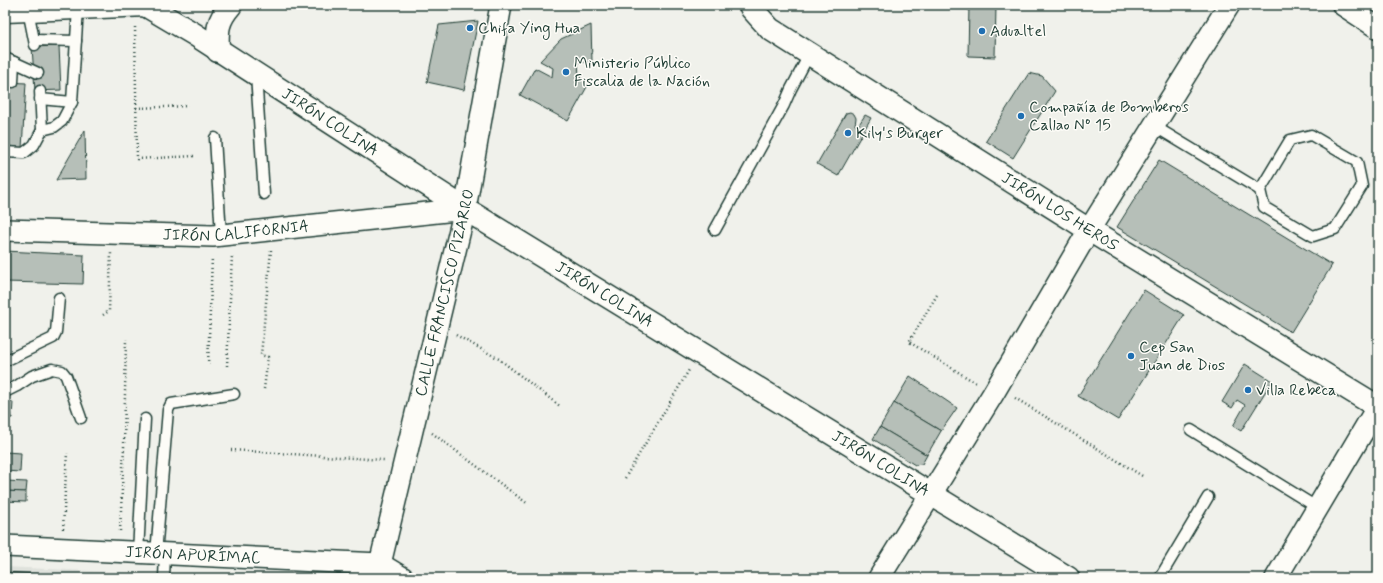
<svg xmlns="http://www.w3.org/2000/svg" width="1383" height="583" viewBox="0 0 1383 583" font-family="Mynerve,sans-serif">
	<style>
		.built { fill: #dfe2dc }
		.building { fill: #b6bfb8; stroke: #1f3d34 }
		.lines { fill: none; stroke-linecap: round; stroke-linejoin: round }
		.lane-casing { stroke: #1f3d34; stroke-width: 13 }
		.street-casing { stroke: #1f3d34; stroke-width: 24 }
		.secondary-casing { stroke: #1f3d34; stroke-width: 25 }
		.path { stroke: #1f3d34; stroke-width: 2.5; stroke-dasharray: 1 3; stroke-linecap: butt }
		.lane { stroke: #fdfcf7; stroke-width: 10 }
		.street { stroke: #fdfcf7; stroke-width: 21 }
		.secondary { stroke: #fdfcf7; stroke-width: 22 }
		.poi-dot { fill: #1f6fb2; stroke: #fdfcf7; stroke-width: 1.5 }
		.labels { text-anchor: middle; dominant-baseline: central; stroke-width: 3; stroke-linejoin: round; paint-order: stroke }
		.poi-label { font-size: 16px; fill: #1f3d34; stroke: #fdfcf7; text-anchor: start }
		.street-label { font-size: 16px; fill: #1f3d34; stroke: #fdfcf7 }
	</style>
	<rect width="100%" height="100%" fill="#f0f1eb"/>
	<filter id="ink" filterUnits="userSpaceOnUse"><feTurbulence type="fractalNoise" baseFrequency=".025" numOctaves="2"/><feDisplacementMap in="SourceGraphic" scale="8" xChannelSelector="R" yChannelSelector="G"/><feConvolveMatrix kernelMatrix="1 2 1 2 8 2 1 2 1" color-interpolation-filters="sRGB"/></filter>
	<g filter="url(#ink)">
		<polygon class="built" points="5,567 240,578 5,578"/>
		<g class="building">
			<polygon points="969,5 996,5 995,57 968,56"/>
			<polygon points="1369,5 1378,5 1378,10"/>
			<polygon points="478,21 464,90 427,82 439,25"/>
			<polygon points="591,25 592,62 578,62 579,76 588,85 568,121 520,95 535,68 552,77 553,68 540,61 561,39"/>
			<polygon points="59,46 61,90 35,91 32,47"/>
			<polygon points="1029,73 1042,76 1055,91 1013,158 986,141"/>
			<polygon points="7,82 26,83 22,148 5,147 5,116"/>
			<polygon points="850,112 854,114 856,118 855,125 858,126 865,115 871,118 838,176 817,164 846,113"/>
			<polygon points="85,130 86,179 56,180"/>
			<polygon points="1159,160 1332,265 1291,332 1117,227"/>
			<polygon points="5,251 84,255 83,284 5,282"/>
			<polygon points="1144,290 1184,315 1118,420 1078,396"/>
			<polygon points="1245,364 1272,381 1241,431 1233,426 1245,405 1237,400 1232,408 1222,402"/>
			<polygon points="910,376 957,408 941,431 894,403"/>
			<polygon points="5,401 13,402 12,418 5,418"/>
			<polygon points="894,403 941,431 927,455 880,427"/>
			<polygon points="880,427 927,455 922,464 915,465 873,439"/>
			<polygon points="5,452 21,453 20,472 5,471"/>
			<polygon points="5,481 27,482 26,492 5,491"/>
			<polygon points="5,491 26,492 26,502 5,501"/>
			<polygon points="5,572 100,578 5,578"/>
		</g>
		<g class="lines">
			<defs>
				<g id="lane">
					<polyline points="28,10 35,45"/>
					<polyline points="35,40 76,41"/>
					<polyline points="5,58 38,73"/>
					<polyline points="256,75 264,194"/>
					<polyline points="13,82 14,62"/>
					<polyline points="40,99 72,102"/>
					<polyline points="1154,126 1260,190 1264,207 1313,236 1335,229 1362,186 1357,162 1311,135 1290,140 1260,190"/>
					<polyline points="42,130 54,127 62,121 72,102 78,8"/>
					<polyline points="215,138 221,235"/>
					<polyline points="5,152 24,153 34,145 42,130 40,91"/>
					<polyline points="715,230 784,105 791,89 810,53"/>
					<polyline points="5,361 53,338 56,332 59,298"/>
					<polyline points="5,392 17,386 32,376 52,369 62,371 66,376 81,418"/>
					<polyline points="1191,430 1318,508"/>
					<polyline points="138,553 145,419"/>
					<polyline points="156,554 168,410 171,404 234,394"/>
					<polyline points="164,578 165,554"/>
					<polyline points="1163,578 1162,574 1208,497"/>
				</g>
				<g id="street">
					<polyline points="1343,5 1378,28"/>
					<path id="s1" d="M 5,230 L 213,236 L 465,209"/>
					<path id="s2" d="M 5,546 L 380,564 L 403,578"/>
					<path id="s3" d="M 379,578 L 380,564 L 465,209 L 501,5"/>
					<polyline points="879,578 993,394 1089,230 1229,5"/>
					<polyline points="1276,578 1378,406"/>
				</g>
				<g id="secondary">
					<path id="s4" d="M 145,5 L 194,34 L 465,209 L 1068,578"/>
					<path id="s5" d="M 750,5 L 752,9 L 770,29 L 1089,230 L 1378,407"/>
					<polyline points="5,11 147,5"/>
					<path d="M 218,51 C 217,30 217,21 231,5"/>
				</g>
			</defs>
			<use href="#lane" class="lane-casing"/>
			<use href="#street" class="street-casing"/>
			<use href="#secondary" class="secondary-casing"/>
			<g class="path">
				<polyline points="135,27 137,159 194,156"/>
				<polyline points="136,108 188,106"/>
				<polyline points="937,295 909,342 976,383"/>
				<polyline points="103,315 109,311 111,253"/>
				<polyline points="456,335 499,359 561,407"/>
				<polyline points="208,365 212,257"/>
				<polyline points="227,366 232,255"/>
				<polyline points="264,389 268,357 261,355 271,250"/>
				<polyline points="1015,398 1144,477"/>
				<polyline points="432,433 528,504"/>
				<polyline points="231,450 384,460"/>
				<polyline points="625,478 689,370"/>
				<polyline points="63,529 67,453"/>
				<polyline points="120,531 124,447 126,339"/>
			</g>
			<use href="#lane" class="lane"/>
			<use href="#street" class="street"/>
			<use href="#secondary" class="secondary"/>
		</g>
	</g>
	<g class="poi-dot">
		<circle cx="470" cy="28" r="4"/>
		<circle cx="982" cy="31" r="4"/>
		<circle cx="566" cy="72" r="4"/>
		<circle cx="1021" cy="116" r="4"/>
		<circle cx="848" cy="133" r="4"/>
		<circle cx="1131" cy="356" r="4"/>
		<circle cx="1248" cy="390" r="4"/>
	</g>
	<g class="labels">
		<g class="poi-label">
			<text x="478" y="28">Chifa Ying Hua</text>
			<text x="990" y="31">Adualtel</text>
			<text x="574" y="63">Ministerio Público<tspan x="574" dy="18">Fiscalia de la Nación</tspan></text>
			<text x="1029" y="107">Compañía de Bomberos<tspan x="1029" dy="18">Callao Nº 15</tspan></text>
			<text x="856" y="133">Kily's Burger</text>
			<text x="1139" y="347">Cep San<tspan x="1139" dy="18">Juan de Dios</tspan></text>
			<text x="1256" y="390">Villa Rebeca</text>
		</g>
		<g class="street-label">
			<text stroke="none"><textPath href="#s4" startOffset="219">JIRÓN COLINA</textPath></text>
			<text stroke="none"><textPath href="#s5" startOffset="374">JIRÓN LOS HEROS</textPath></text>
			<text stroke="none"><textPath href="#s1" startOffset="231">JIRÓN CALIFORNIA</textPath></text>
			<text stroke="none"><textPath href="#s3" startOffset="293">CALLE FRANCISCO PIZARRO</textPath></text>
			<text stroke="none"><textPath href="#s4" startOffset="543">JIRÓN COLINA</textPath></text>
			<text stroke="none"><textPath href="#s4" startOffset="867">JIRÓN COLINA</textPath></text>
			<text stroke="none"><textPath href="#s2" startOffset="188">JIRÓN APURÍMAC</textPath></text>
		</g>
	</g>
	<rect width="1383" height="583" fill="none" stroke="#fdfcf7" stroke-width="20"/>
	<rect x="10" y="10" width="1363" height="563" fill="none" stroke="#1f3d34" stroke-width="1.5" filter="url(#ink)"/>
</svg>
